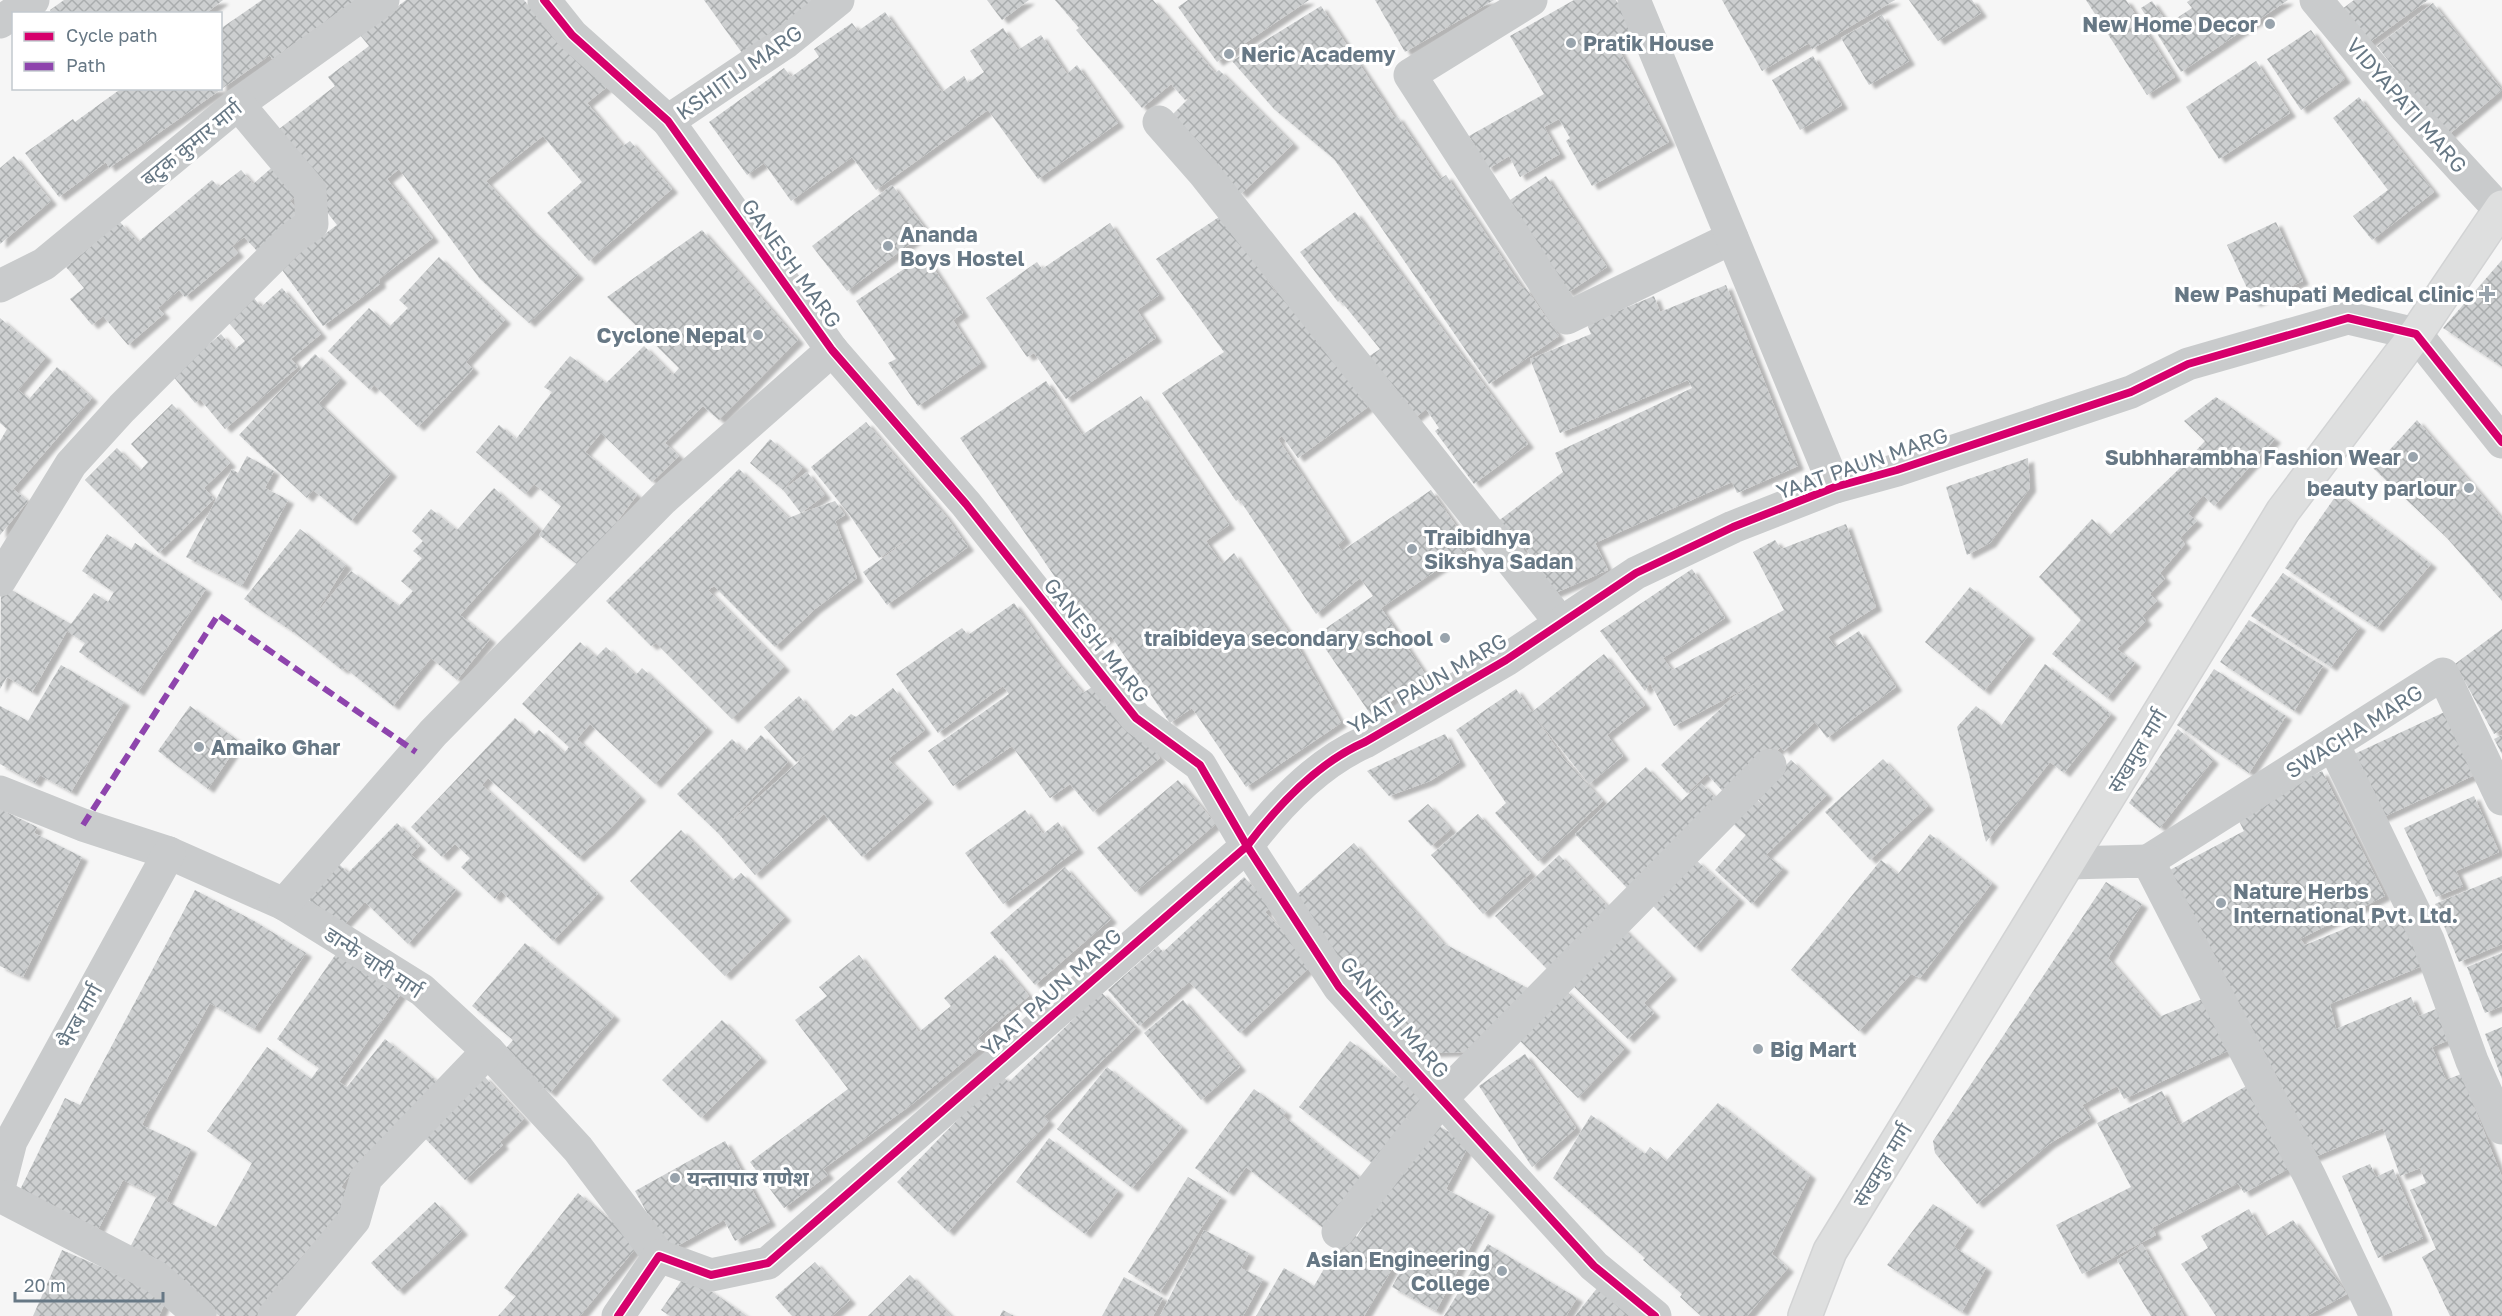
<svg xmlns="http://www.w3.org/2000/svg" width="2502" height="1316" viewBox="0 0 2502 1316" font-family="'Golos Text','Noto Sans Devanagari',sans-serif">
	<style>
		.building { fill: url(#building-cross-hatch); filter: url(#shadow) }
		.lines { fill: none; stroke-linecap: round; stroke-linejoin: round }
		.major-casing { stroke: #d2d3d4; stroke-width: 36 }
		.minor { stroke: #c9cbcc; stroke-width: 33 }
		.major { stroke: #dedfdf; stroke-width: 33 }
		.quiet { stroke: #8e44ad; stroke-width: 6; stroke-dasharray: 12 6; stroke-linecap: butt }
		.cycleway-casing { stroke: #fff; stroke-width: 11 }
		.cycleway { stroke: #d6006c; stroke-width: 8 }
		.poi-dot { fill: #99a4ad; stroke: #fff; stroke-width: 2 }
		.labels { text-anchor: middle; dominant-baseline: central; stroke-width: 6; stroke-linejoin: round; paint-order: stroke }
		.poi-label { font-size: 21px; font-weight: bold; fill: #677885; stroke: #fff; text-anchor: start }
		.street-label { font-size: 21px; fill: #677885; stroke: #fff }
	</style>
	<defs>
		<pattern id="building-cross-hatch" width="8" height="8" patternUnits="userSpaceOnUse" patternTransform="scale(1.5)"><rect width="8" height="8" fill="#cdcfd0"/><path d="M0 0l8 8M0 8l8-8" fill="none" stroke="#aaadae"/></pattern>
		<filter id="shadow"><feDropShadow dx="6" dy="4" stdDeviation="1.5" flood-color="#0004"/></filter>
	</defs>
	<rect width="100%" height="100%" fill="#f6f6f6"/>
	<g class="building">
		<polygon points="64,0 223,0 205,14 52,14 50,10"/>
		<polygon points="262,0 367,0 321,25 272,59 270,55 109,168 106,162 59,197 25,153 73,119 75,122 122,88 220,88 220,29"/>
		<polygon points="406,0 524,0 560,46 607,87 587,103 623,146 630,141 672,189 589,261 547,213 582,182 543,136 486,181 531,230 578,275 529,323 480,279 399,169 387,179 433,238 379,279 380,284 323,326 280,267 337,225 316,198 279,129 335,86 328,77 369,46 360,35"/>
		<polygon points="704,0 825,0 745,57"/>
		<polygon points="987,0 1029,0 1002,20"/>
		<polygon points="1055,0 1153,0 1215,73 1219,70 1293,144 1241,194 1167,120 1208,79 1185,100 1171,84 1142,108 1076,30 1079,28"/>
		<polygon points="1188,0 1309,0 1217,62 1178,7"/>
		<polygon points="1375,0 1494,0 1405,52"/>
		<polygon points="1574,0 1616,0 1638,37 1618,48 1669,142 1592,186 1566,141 1570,138 1559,119 1544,127 1560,154 1520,177 1509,156 1488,169 1469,136 1544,94 1510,36"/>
		<polygon points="1722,0 1895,0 1812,49 1809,43 1762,71"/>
		<polygon points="1909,0 1972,0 1981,13 1938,41"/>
		<polygon points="2086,0 2126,0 2175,77 2147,95"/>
		<polygon points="2190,0 2288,0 2181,72 2141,8 2152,1 2168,24 2192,8 2187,2"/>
		<polygon points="2354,0 2428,0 2363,47 2337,13"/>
		<polygon points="2433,3 2502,90 2447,136 2377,46"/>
		<polygon points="1321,6 1395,118 1397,116 1440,179 1446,175 1523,289 1525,287 1559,336 1489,384 1334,159 1274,109 1232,61"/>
		<polygon points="885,12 942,92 964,76 968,83 984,72 970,51 1003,28 1018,50 1041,35 1067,74 1077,65 1118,123 1038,179 988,110 876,190 852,157 791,201 764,163 747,175 709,122 784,68 791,77 819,57 814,49 852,23 858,31"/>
		<polygon points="1882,15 1909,61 1869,85 1841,38"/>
		<polygon points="2311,30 2345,79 2301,110 2267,59"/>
		<polygon points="1813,56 1842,105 1800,130 1772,80"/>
		<polygon points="2256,61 2290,113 2219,159 2186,107"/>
		<polygon points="2359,97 2434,192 2372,240 2353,216 2388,190 2333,118"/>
		<polygon points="14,156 51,201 0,244 0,168"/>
		<polygon points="276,164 300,193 290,201 302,215 258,252 244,237 232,246 238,253 185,297 179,290 158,308 164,314 128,345 103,316 92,325 70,299 84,288 66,267 120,222 138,242 212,180 219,187 241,170 253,184"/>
		<polygon points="1546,176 1607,267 1567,293 1507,202"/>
		<polygon points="892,185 927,231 847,291 812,246"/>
		<polygon points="1355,212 1528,444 1474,484 1435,431 1439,428 1426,409 1411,421 1365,359 1380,349 1340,300 1338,302 1300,252"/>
		<polygon points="1222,215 1276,293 1281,289 1368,407 1298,458 1282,436 1278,439 1345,539 1338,545 1342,551 1431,490 1471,547 1381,608 1427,677 1371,715 1316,635 1373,596 1360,578 1316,614 1239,499 1236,501 1162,393 1224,352 1156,259"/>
		<polygon points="2276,222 2303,281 2254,303 2227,245"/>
		<polygon points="1110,223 1159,295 1137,310 1156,338 1066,399 1034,353 1027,357 986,298 1037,262 1042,269"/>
		<polygon points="702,230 798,340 719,420 703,406 665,443 679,456 652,482 601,433 585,452 637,495 582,568 539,535 561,506 534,484 525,494 476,452 499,425 516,439 552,392 544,387 570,356 606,383 644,346 673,375 679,368 607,297"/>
		<polygon points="925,255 963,313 953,320 981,363 918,406 888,363 896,359 856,301"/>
		<polygon points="439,257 505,320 466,362 473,369 418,427 374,385 370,390 328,351 369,308 389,327 408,308 399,300"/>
		<polygon points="2502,260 2502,366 2501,366 2443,328"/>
		<polygon points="1726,285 1798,466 1737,493 1732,482 1595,543 1608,570 1553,594 1525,547 1516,553 1497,522 1563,472 1555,453 1692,388 1688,380 1560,433 1530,359 1591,334 1587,324 1654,296 1660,312"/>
		<polygon points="282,288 321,334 291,359 298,367 225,429 200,399 195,403 172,375 221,334 234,350 245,341 227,321 254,298 261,307"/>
		<polygon points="0,318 46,357 18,390 29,399 57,367 92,398 13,489 28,501 0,535 0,441 7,429 0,423"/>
		<polygon points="315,354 341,379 319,403 391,473 351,521 313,490 307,498 239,435"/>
		<polygon points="1046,381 1082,435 1141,396 1229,525 1206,541 1222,564 1234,553 1294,640 1341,723 1246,787 1192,708 1170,723 1111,636 1100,643 960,438"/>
		<polygon points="2216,397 2275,439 2214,506 2203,495 2188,514 2197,521 2180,538 2185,544 2160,573 2165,579 2150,594 2157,601 2142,616 2146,621 2117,649 2135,663 2107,698 2052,654 2081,620 2039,577 2092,519 2109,536 2178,470 2205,441 2184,421"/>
		<polygon points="172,404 230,463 204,488 214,499 159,553 85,480 117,448 140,471 148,462 131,444"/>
		<polygon points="2417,420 2502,519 2502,601 2447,538 2373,468"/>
		<polygon points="866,422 945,515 968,547 887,605 863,572 928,526 879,558 849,514 811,467"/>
		<polygon points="770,439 803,467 783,490 750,463"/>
		<polygon points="247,456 274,471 265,488 288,500 242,586 186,557 232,469 238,473"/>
		<polygon points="2028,458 2030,488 1990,543 1967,555 1946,487"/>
		<polygon points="739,469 789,518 801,513 783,490 807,472 825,495 801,513 835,501 845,515 835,521 857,578 815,609 775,647 714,586 708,590 784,667 732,719 656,643 651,646 606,601"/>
		<polygon points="494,488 538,528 460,615 490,639 457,680 431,658 393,706 345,668 342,670 299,636 244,599 300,529 346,565 313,618 351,571 399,606 413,591 401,581 422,558 413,551 423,541 412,531 431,509 457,530"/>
		<polygon points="2338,493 2431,564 2377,628 2285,568"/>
		<polygon points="1846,524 1876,607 1828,637 1835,647 1859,631 1896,687 1827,738 1815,722 1784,751 1781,747 1728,797 1707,774 1687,793 1661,765 1733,697 1765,678 1674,726 1650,683 1645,691 1600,631 1692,569 1725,618 1663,658 1672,670 1784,610 1753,552 1775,540 1781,549"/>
		<polygon points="107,534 131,550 135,543 206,589 138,692 79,652 85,643 67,631 32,692 7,677 0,689 1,584 71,624 94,593 108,602 114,592 82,571"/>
		<polygon points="2283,573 2360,627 2331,667 2251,616"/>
		<polygon points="1970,587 2029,635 1984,691 1925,642"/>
		<polygon points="1014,603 1056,661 1083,693 1101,681 1160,758 1093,812 1070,784 1050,798 1012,746 953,786 928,751 1009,694 1003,686 938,733 896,674 962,628 968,635"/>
		<polygon points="2249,620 2323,666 2294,711 2220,662"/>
		<polygon points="2502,629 2502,729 2494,734 2455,664"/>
		<polygon points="580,642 596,657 606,647 636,675 642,668 707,728 655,784 590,724 577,739 640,797 608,831 578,858 488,778 482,785 598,894 553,941 501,891 495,899 461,867 470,858 455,844 442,857 411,827 515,718 533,736 539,730 564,753 569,747 522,704"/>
		<polygon points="1604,654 1645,705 1607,735 1623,756 1589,784 1533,714 1563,758 1603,801 1538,861 1495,813 1506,803 1456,730 1516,689 1532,712"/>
		<polygon points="2045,664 2111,714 2064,773 2050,762 1986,842 1957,727 1976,706 2001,726"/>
		<polygon points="61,665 124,702 71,792 40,775 35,783 0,764 0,706 28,721"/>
		<polygon points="2214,669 2286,716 2249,773 2177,725"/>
		<polygon points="893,688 925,730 888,759 927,799 862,857 824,814 755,875 718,833 677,794 732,739 745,752 761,735 788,762 723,829 812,750 796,762 764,727 799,696 831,733 851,714 856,717"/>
		<polygon points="190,706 240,742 208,789 158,751"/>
		<polygon points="2449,710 2479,773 2379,819 2350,756"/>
		<polygon points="2178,729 2213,760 2160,828 2129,803"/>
		<polygon points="1445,734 1460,762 1430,781 1389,796 1367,771"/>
		<polygon points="2502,735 2502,754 2494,739"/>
		<polygon points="1883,759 1928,806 1870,860 1825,812"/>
		<polygon points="1791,760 1827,795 1766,855 1783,868 1752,904 1715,870 1746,835 1729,820 1754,797 1766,808 1755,796"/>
		<polygon points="1646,767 1680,802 1701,783 1719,802 1628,889 1575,834"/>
		<polygon points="2322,771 2385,896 2300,939 2305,945 2398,907 2422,966 2330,1004 2336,1029 2411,997 2419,1016 2441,1007 2454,1038 2432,1047 2446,1080 2461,1074 2502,1177 2502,1316 2450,1316 2422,1257 2436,1249 2410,1190 2426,1183 2420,1168 2400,1176 2383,1128 2310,1159 2168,871 2244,831 2235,813"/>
		<polygon points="1178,780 1216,824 1135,892 1097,848"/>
		<polygon points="2474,796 2499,852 2456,871 2463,886 2436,897 2404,828"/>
		<polygon points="1428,804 1451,829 1431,846 1408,821"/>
		<polygon points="0,809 37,827 34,833 82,857 23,977 0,966"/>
		<polygon points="1025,810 1043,834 1058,822 1078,849 1003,904 965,853"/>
		<polygon points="1478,814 1531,873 1483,914 1431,855"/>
		<polygon points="397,823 420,846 411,855 456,890 408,944 365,902 340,929 307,898 339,864 348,873"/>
		<polygon points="681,830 732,881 741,873 785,917 725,976 630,881"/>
		<polygon points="1930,834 1992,883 1920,978 1911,974 1859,1031 1791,970 1881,860 1898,874"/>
		<polygon points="1354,843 1443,943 1531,990 1467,1052 1403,1054 1287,903"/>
		<polygon points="1559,855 1610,909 1547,969 1495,916"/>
		<polygon points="1696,860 1739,899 1695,948 1653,906"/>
		<polygon points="1065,867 1111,919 1035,985 990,933"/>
		<polygon points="2502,876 2502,944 2459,962 2435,904"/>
		<polygon points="1244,877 1272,906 1265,912 1314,963 1240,1033 1189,982 1139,1026 1108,990 1158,946 1163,952"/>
		<polygon points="2106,882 2142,904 2108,958 2159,1017 2212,995 2236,1047 2124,1099 2117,1086 2082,1105 2091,1118 2049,1144 1977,1204 1935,1153 1933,1141"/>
		<polygon points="195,890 254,921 306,953 254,1029 210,1003 147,1114 142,1125 191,1149 166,1201 216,1227 252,1163 207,1131 267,1047 311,1079 319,1068 277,1039 338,951 401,994 339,1082 347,1087 385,1039 439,1083 377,1161 366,1153 341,1187 354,1198 302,1256 262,1316 220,1316 177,1288 128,1251 157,1196 123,1180 98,1230 16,1198 65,1098 80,1105"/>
		<polygon points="1622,927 1671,976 1644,1003 1654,1013 1628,1039 1568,981"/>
		<polygon points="525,943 614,1016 550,1093 501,1054 513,1040 472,1006"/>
		<polygon points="2502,953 2502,1006 2485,1013 2467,967"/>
		<polygon points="859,955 919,1032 951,1006 944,998 995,955 1029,996 978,1038 984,1045 911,1105 823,1169 828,1175 784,1208 750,1162 848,1089 795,1020 827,996 819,987"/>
		<polygon points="1564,989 1625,1048 1578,1098 1517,1038"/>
		<polygon points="1101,992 1136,1028 1044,1117 1049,1121 948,1232 897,1182 1001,1075 1009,1082"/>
		<polygon points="1183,1000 1240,1067 1201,1100 1144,1033"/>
		<polygon points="722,1020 761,1058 701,1118 662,1080"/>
		<polygon points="2502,1027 2502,1079 2485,1034"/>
		<polygon points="1350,1041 1426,1098 1375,1165 1299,1107"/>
		<polygon points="1525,1054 1576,1128 1532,1167 1479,1086"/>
		<polygon points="1107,1067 1182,1127 1132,1188 1057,1129"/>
		<polygon points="484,1076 524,1119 500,1142 503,1145 465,1180 416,1129"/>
		<polygon points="2255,1081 2299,1163 2244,1193 2238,1183 2152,1228 2156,1235 2082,1274 2056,1225 2131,1187 2097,1123 2162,1091 2179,1125"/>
		<polygon points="1254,1089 1286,1112 1283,1116 1363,1180 1323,1228 1246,1167 1228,1192 1195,1168"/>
		<polygon points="1718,1103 1810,1175 1772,1254 1788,1268 1747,1316 1701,1316 1680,1297 1682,1294 1643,1260 1645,1258 1553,1178 1591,1115 1645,1154 1650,1147 1666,1161"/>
		<polygon points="1427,1120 1470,1143 1446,1189 1489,1212 1436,1311 1392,1287 1405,1263 1398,1259 1364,1316 1256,1316 1284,1268 1314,1286 1346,1231 1357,1237"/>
		<polygon points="1049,1138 1118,1191 1085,1234 1016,1182"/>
		<polygon points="725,1141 770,1222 735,1241 724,1220 668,1251 635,1191"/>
		<polygon points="2370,1164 2376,1177 2393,1169 2423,1238 2378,1258 2342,1176"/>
		<polygon points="1188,1177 1221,1197 1160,1292 1128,1272"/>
		<polygon points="578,1193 639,1244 580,1316 498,1316 516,1296 504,1288"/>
		<polygon points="435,1202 462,1231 398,1291 371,1263"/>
		<polygon points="1933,1204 1968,1227 1954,1247 1986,1268 1962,1312 1887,1265"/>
		<polygon points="2249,1209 2265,1237 2293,1220 2347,1294 2307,1316 2216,1316 2181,1264 2208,1248 2201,1236"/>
		<polygon points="1204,1230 1249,1253 1241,1268 1263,1279 1243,1316 1160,1316"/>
		<polygon points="1488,1244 1577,1298 1566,1316 1444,1316"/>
		<polygon points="2142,1244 2184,1316 2151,1316 2117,1260"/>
		<polygon points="62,1250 168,1296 159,1316 33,1316"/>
		<polygon points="815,1262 850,1300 832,1316 792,1316 775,1297"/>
		<polygon points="686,1274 747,1316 670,1316 661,1310"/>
		<polygon points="910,1275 951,1316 868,1316"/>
		<polygon points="1124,1277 1163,1298 1153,1316 1102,1316"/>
		<polygon points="1598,1287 1635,1316 1575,1316"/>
		<polygon points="1003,1310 1014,1316 1000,1316"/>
	</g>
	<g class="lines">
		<defs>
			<polyline id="major" points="1805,1316 1830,1251 2283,511 2416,334 2502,207"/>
		</defs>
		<use href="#major" class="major-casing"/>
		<g class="minor">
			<polyline points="544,0 572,35 668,121 832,350 966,504 1136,718 1200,765 1247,846 1339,987 1594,1266 1655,1316"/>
			<polyline points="1531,0 1410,75 1567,318 1732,238"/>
			<polyline points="1634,0 1835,487"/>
			<polyline points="2316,0 2405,107 2499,209"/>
			<polyline points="0,22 33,0"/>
			<polyline points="668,121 786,42 838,0"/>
			<polyline points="1159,122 1203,172 1561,623"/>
			<polyline points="0,286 44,264 238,104 383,0"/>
			<polyline points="0,580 71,464 122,408 291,239 312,224 310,190 238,104"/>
			<polyline points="2333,744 2428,940 2472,1061 2502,1128"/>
			<polyline points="0,792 83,825 169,853 284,904 422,990 488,1051 578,1149 659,1256"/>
			<polyline points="2148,861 2443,674 2502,799"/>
			<polyline points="2068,863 2148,861 2310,1177 2376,1316"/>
			<polyline points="284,904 433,733 663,499 832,350"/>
			<polyline points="0,1184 11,1141 169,853"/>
			<polyline points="0,1196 156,1277 200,1316"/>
			<polyline points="1338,1232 1442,1098 1770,765"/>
			<polyline points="274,1316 354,1220 366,1178 488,1051"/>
			<path d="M 618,1316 L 659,1256 L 711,1275 L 768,1263 L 1247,846 C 1278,805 1317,763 1365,742 L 1506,660 L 1636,573 L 1733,527 L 1835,487 L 1897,470 L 2131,392 L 2188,364 L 2348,318 L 2416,334 L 2502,442"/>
		</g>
		<use href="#major" class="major"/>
		<polyline class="quiet" points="83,825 218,615 416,752"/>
		<defs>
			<g id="cycleway">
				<polyline points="544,0 572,35 668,121 832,350 966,504 1136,718 1200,765 1247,846 1339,987 1594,1266 1655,1316"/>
				<path d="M 618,1316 L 659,1256 L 711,1275 L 768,1263 L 1247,846 C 1278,805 1317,763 1365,742 L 1506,660 L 1636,573 L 1733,527 L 1835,487 L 1897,470 L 2131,392 L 2188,364 L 2348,318 L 2416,334 L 2502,442"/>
			</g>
		</defs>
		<use href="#cycleway" class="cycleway-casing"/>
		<use href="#cycleway" class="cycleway"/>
	</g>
	<g class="poi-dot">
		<circle cx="2270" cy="24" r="6"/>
		<circle cx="1571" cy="43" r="6"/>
		<circle cx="1229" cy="54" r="6"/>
		<circle cx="888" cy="246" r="6"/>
		<path d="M2484 285h6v6h6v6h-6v6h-6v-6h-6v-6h6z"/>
		<circle cx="758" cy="335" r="6"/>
		<circle cx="2413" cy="457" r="6"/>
		<circle cx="2469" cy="488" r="6"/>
		<circle cx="1412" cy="549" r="6"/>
		<circle cx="1445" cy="638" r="6"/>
		<circle cx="199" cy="747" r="6"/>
		<circle cx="2221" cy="903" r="6"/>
		<circle cx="1758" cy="1049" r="6"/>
		<circle cx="675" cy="1178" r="6"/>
		<circle cx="1502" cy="1271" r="6"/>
	</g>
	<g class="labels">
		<g class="poi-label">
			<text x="2258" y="24" text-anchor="end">New Home Decor</text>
			<text x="1583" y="43">Pratik House</text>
			<text x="1241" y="54">Neric Academy</text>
			<text x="900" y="234">Ananda<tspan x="900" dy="24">Boys Hostel</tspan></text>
			<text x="2474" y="294" text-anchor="end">New Pashupati Medical clinic</text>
			<text x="746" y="335" text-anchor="end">Cyclone Nepal</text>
			<text x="2401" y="457" text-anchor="end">Subhharambha Fashion Wear</text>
			<text x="2457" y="488" text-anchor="end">beauty parlour</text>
			<text x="1424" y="537">Traibidhya<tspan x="1424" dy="24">Sikshya Sadan</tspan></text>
			<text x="1433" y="638" text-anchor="end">traibideya secondary school</text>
			<text x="211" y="747">Amaiko Ghar</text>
			<text x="2233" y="891">Nature Herbs<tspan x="2233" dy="24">International Pvt. Ltd.</tspan></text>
			<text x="1770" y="1049">Big Mart</text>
			<text x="687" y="1178">यन्तापाउ गणेश</text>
			<text x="1490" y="1259" text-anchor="end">Asian Engineering<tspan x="1490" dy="24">College</tspan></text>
		</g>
		<g class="street-label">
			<text transform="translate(739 72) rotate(-35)">KSHITIJ MARG</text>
			<text transform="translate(2407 105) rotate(49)">VIDYAPATI MARG</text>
			<text transform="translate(191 143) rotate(-39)">बटुक कुमार मार्ग</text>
			<text transform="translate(792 263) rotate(54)">GANESH MARG</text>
			<text transform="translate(1862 463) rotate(-19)">YAAT PAUN MARG</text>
			<text transform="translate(1097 640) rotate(51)">GANESH MARG</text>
			<text transform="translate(1427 683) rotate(-30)">YAAT PAUN MARG</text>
			<text transform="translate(2354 731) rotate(-32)">SWACHA MARG</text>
			<text transform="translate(2137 751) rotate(-59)">संखमुल मार्ग</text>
			<text transform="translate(374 962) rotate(33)">डान्फे चारी मार्ग</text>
			<text transform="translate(1051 992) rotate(-42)">YAAT PAUN MARG</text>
			<text transform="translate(79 1016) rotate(-61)">भैरब मार्ग</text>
			<text transform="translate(1395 1017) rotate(49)">GANESH MARG</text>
			<text transform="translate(1882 1165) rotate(-59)">संखमुल मार्ग</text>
		</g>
	</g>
	<rect x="12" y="12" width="210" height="78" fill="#ffffff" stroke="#c2c9ce" stroke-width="1.5"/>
	<rect x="24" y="32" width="30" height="9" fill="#d6006c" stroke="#c2c9ce" stroke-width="1.5"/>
	<text x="66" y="42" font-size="18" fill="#677885">Cycle path</text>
	<rect x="24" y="62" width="30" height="9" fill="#8e44ad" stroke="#c2c9ce" stroke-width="1.5"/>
	<text x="66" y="72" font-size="18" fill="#677885">Path</text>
	<path d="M15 1292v9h148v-9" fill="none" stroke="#677885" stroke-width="3"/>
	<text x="24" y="1292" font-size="18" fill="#677885" stroke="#ffffff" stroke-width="4.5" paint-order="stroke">20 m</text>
</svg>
